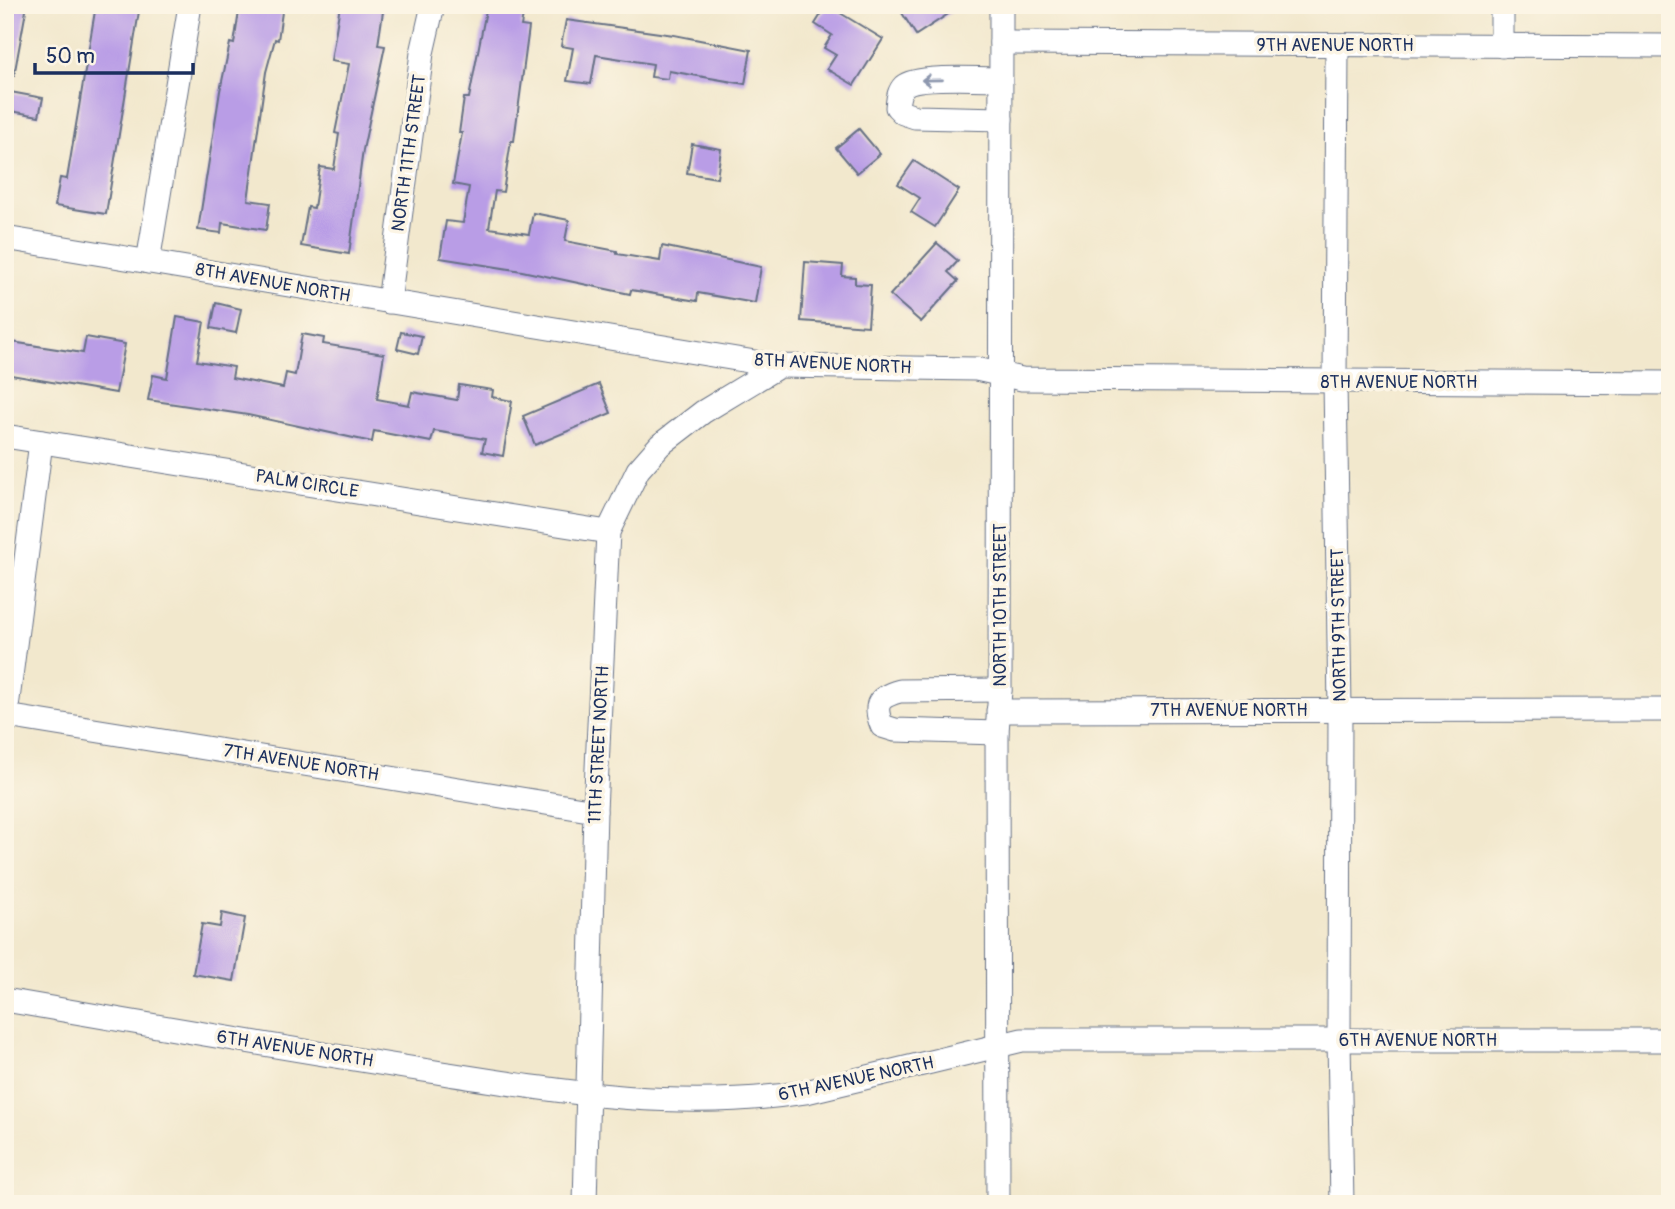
<svg xmlns="http://www.w3.org/2000/svg" width="1675" height="1209" viewBox="0 0 1675 1209" font-family="Pangolin,sans-serif">
	<style>
		.building { fill: #b99de6 }
		.lines { fill: none; stroke-linecap: round; stroke-linejoin: round }
		.minor-casing { stroke: #667085; stroke-width: 25 }
		.minor { stroke: #fff; stroke-width: 23 }
		.oneway { stroke: #8d97ae }
		.labels { text-anchor: middle; dominant-baseline: central; stroke-width: 7; stroke-linejoin: round; paint-order: stroke }
		.street-label { font-size: 18px; fill: #1b2f5e; stroke: #fcf5e5 }
	</style>
	<rect width="100%" height="100%" fill="#fcf5e5"/>
	<filter id="ink" filterUnits="userSpaceOnUse"><feTurbulence type="fractalNoise" baseFrequency=".0143" numOctaves="2"/><feDisplacementMap in="SourceGraphic" scale="14" xChannelSelector="R" yChannelSelector="G"/><feConvolveMatrix kernelMatrix="1 2 1 2 8 2 1 2 1" color-interpolation-filters="sRGB"/></filter>
	<filter id="wash" filterUnits="userSpaceOnUse"><feTurbulence type="fractalNoise" baseFrequency=".00686" numOctaves="4" result="noise"/><feDisplacementMap in="SourceGraphic" scale="28" xChannelSelector="R" yChannelSelector="G"/><feGaussianBlur stdDeviation="1.57" result="paint"/><feColorMatrix in="noise" values="0 0 0 0 0 0 0 0 0 0 0 0 0 0 0 0 0 1.4 0 .05"/><feComposite in="paint" operator="in"/></filter>
	<g filter="url(#wash)">
		<rect width="100%" height="100%" fill="#f2e8cd"/>
		<g id="blocks">
			<g class="building">
				<polygon points="5,5 27,5 14,76 5,75"/>
				<polygon points="96,5 140,5 106,214 55,206 60,178 67,179"/>
				<polygon points="240,5 283,5 278,40 275,39 266,72 248,200 270,203 266,230 222,223 221,233 198,230 220,91 230,43 234,44"/>
				<polygon points="340,5 384,5 378,45 385,46 363,150 349,254 301,246 308,207 314,208 320,167 334,169 339,134 335,133 349,64 331,61"/>
				<polygon points="487,5 525,5 521,26 529,27 514,141 511,141 503,192 495,191 489,228 529,234 533,213 569,220 565,241 617,251 617,254 660,261 662,246 761,267 755,303 698,293 697,301 631,290 630,294 522,271 440,258 446,221 463,223 469,187 453,184 462,133 459,133 464,98 469,98"/>
				<polygon points="827,5 883,39 854,85 827,69 836,55 824,48 832,35 815,24"/>
				<polygon points="897,5 962,5 916,35"/>
				<polygon points="566,20 674,35 751,50 745,84 669,71 668,79 651,77 653,64 596,55 591,84 567,81 573,48 561,46"/>
				<polygon points="5,91 43,98 39,116 5,110"/>
				<polygon points="859,129 880,154 857,173 836,148"/>
				<polygon points="692,144 721,149 717,178 687,173"/>
				<polygon points="914,161 959,190 935,227 911,212 920,198 898,184"/>
				<polygon points="937,243 958,261 948,272 958,281 921,322 890,295"/>
				<polygon points="805,262 843,265 842,276 855,277 855,284 871,285 868,326 801,321"/>
				<polygon points="216,303 241,309 236,333 211,328"/>
				<polygon points="177,317 204,322 197,361 234,367 232,378 283,388 286,373 295,375 302,334 324,338 323,344 384,354 377,399 409,405 412,392 457,400 459,385 493,390 492,397 512,401 503,456 482,452 485,439 434,431 431,442 374,431 372,442 248,415 148,400 153,375 167,378"/>
				<polygon points="401,332 422,336 418,354 397,349"/>
				<polygon points="86,337 125,344 116,393 5,374 5,341 83,353"/>
				<polygon points="599,384 611,413 535,445 523,416"/>
				<polygon points="222,913 245,918 234,981 193,974 202,924 220,927"/>
			</g>
		</g>
	</g>
	<g filter="url(#ink)">
		<use href="#blocks" fill-opacity="0" stroke="#667085" stroke-width="2"/>
		<g class="lines">
			<defs>
				<g id="minor">
					<polyline points="1502,5 1502,46"/>
					<polyline points="1001,43 1670,46"/>
					<polyline points="1337,46 1335,381 1340,709 1339,1040 1342,1204"/>
					<path d="M 1000,79 C 981,79 916,75 904,86 C 898,92 898,100 897,107 L 903,113 L 915,117 L 1001,119"/>
					<polyline points="5,238 779,366 976,369 1022,379 1670,383"/>
					<polyline points="148,262 190,5"/>
					<polyline points="389,302 422,53 433,5"/>
					<polyline points="5,436 608,532"/>
					<polyline points="998,711 1670,710"/>
					<polyline points="7,716 595,811"/>
					<polyline points="5,723 41,442"/>
					<path d="M 997,733 L 895,730 L 882,726 C 873,704 878,697 900,691 L 1000,690"/>
					<path d="M 5,1000 C 144,1024 283,1048 423,1070 C 551,1090 676,1113 806,1092 L 1022,1040 L 1670,1040"/>
					<polyline points="585,1204 595,811 608,532 638,470 660,445 703,412 779,366"/>
					<polyline points="998,1204 997,733 1000,690 1001,5"/>
				</g>
			</defs>
			<use href="#minor" class="minor-casing"/>
			<use href="#minor" class="minor"/>
		</g>
		<defs><path id="oneway-shaft" d="M-6 0H5M1.5-3L5.5 0L1.5 3" fill="none" stroke-width="1.6" stroke-linecap="round" stroke-linejoin="round" transform="scale(1.75)"/></defs>
		<use class="oneway" href="#oneway-shaft" transform="translate(932 80) rotate(179)"/>
	</g>
	<g class="labels">
		<g class="street-label">
			<text x="1335" y="45">9TH AVENUE NORTH</text>
			<text transform="translate(409 153) rotate(-82)">NORTH 11TH STREET</text>
			<text transform="translate(273 283) rotate(10)">8TH AVENUE NORTH</text>
			<text transform="translate(833 364) rotate(3)">8TH AVENUE NORTH</text>
			<text x="1399" y="382">8TH AVENUE NORTH</text>
			<text transform="translate(307 484) rotate(9)">PALM CIRCLE</text>
			<text transform="translate(1000 605) rotate(-90)">NORTH 10TH STREET</text>
			<text transform="translate(1339 625) rotate(-91)">NORTH 9TH STREET</text>
			<text x="1229" y="710">7TH AVENUE NORTH</text>
			<text transform="translate(599 745) rotate(-87)">11TH STREET NORTH</text>
			<text transform="translate(301 763) rotate(9)">7TH AVENUE NORTH</text>
			<text x="1418" y="1040">6TH AVENUE NORTH</text>
			<text transform="translate(295 1049) rotate(9)">6TH AVENUE NORTH</text>
			<text transform="translate(856 1079) rotate(-12)">6TH AVENUE NORTH</text>
		</g>
	</g>
	<rect width="1675" height="1209" fill="none" stroke="#fcf5e5" stroke-width="28"/>
	<path d="M35 63v10h158v-10" fill="none" stroke="#1b2f5e" stroke-width="3.5"/>
	<text x="46" y="63" font-size="21" fill="#1b2f5e" stroke="#fcf5e5" stroke-width="5" paint-order="stroke">50 m</text>
</svg>
